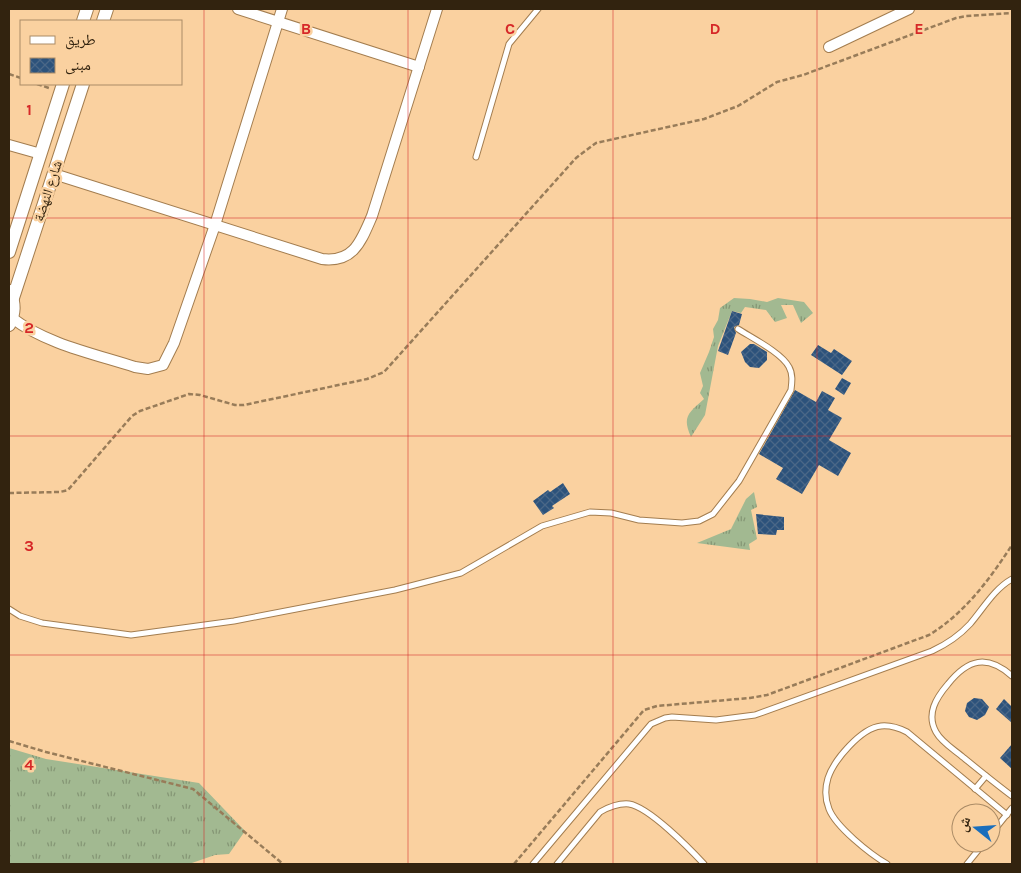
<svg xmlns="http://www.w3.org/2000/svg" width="1021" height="873" viewBox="0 0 1021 873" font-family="Karla,'Noto Naskh Arabic',sans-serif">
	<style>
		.grass { fill: url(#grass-tufts) }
		.building { fill: url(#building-cross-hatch) }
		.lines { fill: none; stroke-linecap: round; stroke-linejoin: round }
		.service-casing { stroke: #a37d4f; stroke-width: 7 }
		.minor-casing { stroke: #a37d4f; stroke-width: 12 }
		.tertiary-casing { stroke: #a37d4f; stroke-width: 14 }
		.path { stroke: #987c59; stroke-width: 2.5; stroke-dasharray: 5 2.5; stroke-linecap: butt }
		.service { stroke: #fff; stroke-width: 5 }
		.minor { stroke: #fff; stroke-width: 10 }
		.tertiary { stroke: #fff; stroke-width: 12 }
		.grid { fill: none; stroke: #d62828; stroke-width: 1; stroke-opacity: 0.55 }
		.labels { text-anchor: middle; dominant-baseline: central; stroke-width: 5; stroke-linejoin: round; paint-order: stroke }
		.street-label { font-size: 14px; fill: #32230f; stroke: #fad1a0 }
		.grid-label { font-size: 16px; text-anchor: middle; font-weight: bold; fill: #d62828; stroke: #fad1a0; stroke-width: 5; stroke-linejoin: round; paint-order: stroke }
	</style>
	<defs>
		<pattern id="grass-tufts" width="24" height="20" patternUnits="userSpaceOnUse" patternTransform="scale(1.25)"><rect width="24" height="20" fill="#a2b991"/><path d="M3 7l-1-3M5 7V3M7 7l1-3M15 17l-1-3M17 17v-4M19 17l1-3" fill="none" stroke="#859675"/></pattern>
		<pattern id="building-cross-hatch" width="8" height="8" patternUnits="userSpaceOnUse" patternTransform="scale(1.25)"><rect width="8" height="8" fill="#2c527b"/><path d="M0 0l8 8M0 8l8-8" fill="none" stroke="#4a6787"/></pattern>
	</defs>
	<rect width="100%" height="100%" fill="#fad1a0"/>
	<g class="grass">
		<path d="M 734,298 L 750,299 L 767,302 L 778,298 L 804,302 L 813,313 L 801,323 L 793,305 L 781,305 L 787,318 L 775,322 L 766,310 L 745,307 L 741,313 L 732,311 L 718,346 L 705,415 L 691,437 C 682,417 688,413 704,399 L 700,393 L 703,386 L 700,373 L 709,352 L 714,337 L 713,329 L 718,320 L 720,308 Z"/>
		<polygon points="754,492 757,507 751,510 757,539 749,544 750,550 697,543 731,529 746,499"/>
		<polygon points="9,748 46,759 199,783 245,831 229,854 215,855 189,864 9,864"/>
	</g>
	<g class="building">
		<polygon points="732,311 742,314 739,325 734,327 736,333 728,355 718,351"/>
		<polygon points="750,344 754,344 767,352 767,360 759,368 750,367 745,362 741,352"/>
		<polygon points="818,345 831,353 834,349 852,361 842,375 811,355"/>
		<polygon points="842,378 851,383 844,395 835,389"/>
		<polygon points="795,390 816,402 822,391 835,398 828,410 842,418 829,440 851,453 838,476 819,465 802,494 776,479 783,468 759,454"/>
		<polygon points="563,483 570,494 552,506 554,508 543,515 533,501 548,490 550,492"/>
		<polygon points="756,514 784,517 784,530 777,530 776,535 758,534"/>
		<polygon points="974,698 982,699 989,707 985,715 977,720 969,717 965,711 967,703"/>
		<polygon points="1004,699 1012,707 1012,723 996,709"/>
		<polygon points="1012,744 1012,769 1000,758"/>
	</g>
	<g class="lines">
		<defs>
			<g id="service">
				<polyline points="476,157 509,44 538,9"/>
				<path d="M 9,609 L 20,616 L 42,623 L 131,635 L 234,621 L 395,590 L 461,573 L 542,526 L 590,512 L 611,513 L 639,520 L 682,523 L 699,521 L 713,514 L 739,481 L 791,390 C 792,382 793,374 789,367 C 782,353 752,338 738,329"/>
				<path d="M 1012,676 C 987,654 968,659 948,684 C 936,698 926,714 936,732 C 942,743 955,750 964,758 C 980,771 996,784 1012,796"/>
				<polyline points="975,789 986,776"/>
				<polyline points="991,834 1012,808"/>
				<path d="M 533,864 L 651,724 L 665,718 L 672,717 L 716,720 L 755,715 L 932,651 C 947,644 959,636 970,624 C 983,609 994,589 1012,579"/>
				<path d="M 557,864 L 600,812 C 609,807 618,803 629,804 C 649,807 690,849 704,864"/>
				<path d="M 887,864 C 870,854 836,827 829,809 C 825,799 825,788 828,778 C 834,760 861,728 881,726 C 891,725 899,728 907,732 L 1007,815"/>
				<polyline points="967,864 984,843"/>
			</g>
			<g id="minor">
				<polyline points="238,9 419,67"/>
				<polyline points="829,47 909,9"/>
				<polyline points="9,145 41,154"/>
				<path d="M 54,174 L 322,259 C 354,263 361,241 372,216 L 437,9"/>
				<path d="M 12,318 C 46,344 95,354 135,367 L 148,369 L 163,365 L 174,343 L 215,225 L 282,9"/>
			</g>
			<g id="tertiary">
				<polyline points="83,21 87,9"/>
				<polyline points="103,21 107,9"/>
				<polyline points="9,252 63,84"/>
				<polyline points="13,298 83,84"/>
				<path d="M 9,325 C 15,313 15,304 10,291"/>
			</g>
		</defs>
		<use href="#service" class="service-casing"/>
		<use href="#minor" class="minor-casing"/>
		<use href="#tertiary" class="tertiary-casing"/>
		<g class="path">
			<polyline points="9,74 21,78"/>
			<polyline points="37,84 49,88"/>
			<polyline points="9,493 60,492 68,490 132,416 140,411 189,394 200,395 235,405 244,405 367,379 384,372 576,158 596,143 704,119 738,106 777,82 803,75 956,18 966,16 1012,13"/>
			<polyline points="9,741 46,752 193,789 283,864"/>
			<path d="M 514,864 L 644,710 L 657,706 L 750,698 L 767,695 L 929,635 C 965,613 989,580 1012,545"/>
		</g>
		<use href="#service" class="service"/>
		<use href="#minor" class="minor"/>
		<use href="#tertiary" class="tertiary"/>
	</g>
	<path class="grid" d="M 204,9 L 204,864M 408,9 L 408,864M 613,9 L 613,864M 817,9 L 817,864M 9,218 L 1012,218M 9,436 L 1012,436M 9,655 L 1012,655"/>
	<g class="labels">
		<g class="street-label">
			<text transform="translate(48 191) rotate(-72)">شارع النهضة</text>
		</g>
	</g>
	<g class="grid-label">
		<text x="306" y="34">B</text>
		<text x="510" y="34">C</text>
		<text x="715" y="34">D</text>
		<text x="919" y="34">E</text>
		<text x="29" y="115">1</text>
		<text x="29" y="333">2</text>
		<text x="29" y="551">3</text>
		<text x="29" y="770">4</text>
	</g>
	<rect width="1021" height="873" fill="none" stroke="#32230f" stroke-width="20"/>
	<rect x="20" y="20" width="162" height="65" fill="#fad1a0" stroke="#aa8b66"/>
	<rect x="30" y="36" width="25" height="8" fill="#ffffff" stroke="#aa8b66"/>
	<text x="65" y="45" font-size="15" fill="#32230f">طريق</text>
	<rect x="30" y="58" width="25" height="15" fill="url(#building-cross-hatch)" stroke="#aa8b66"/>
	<text x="65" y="70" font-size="15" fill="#32230f">مبنى</text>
	<g transform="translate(976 828) rotate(287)"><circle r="24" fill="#fad1a0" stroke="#aa8b66"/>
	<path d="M0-4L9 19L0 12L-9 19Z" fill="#1a6ebc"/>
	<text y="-8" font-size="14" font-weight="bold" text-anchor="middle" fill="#32230f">ش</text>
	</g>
</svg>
